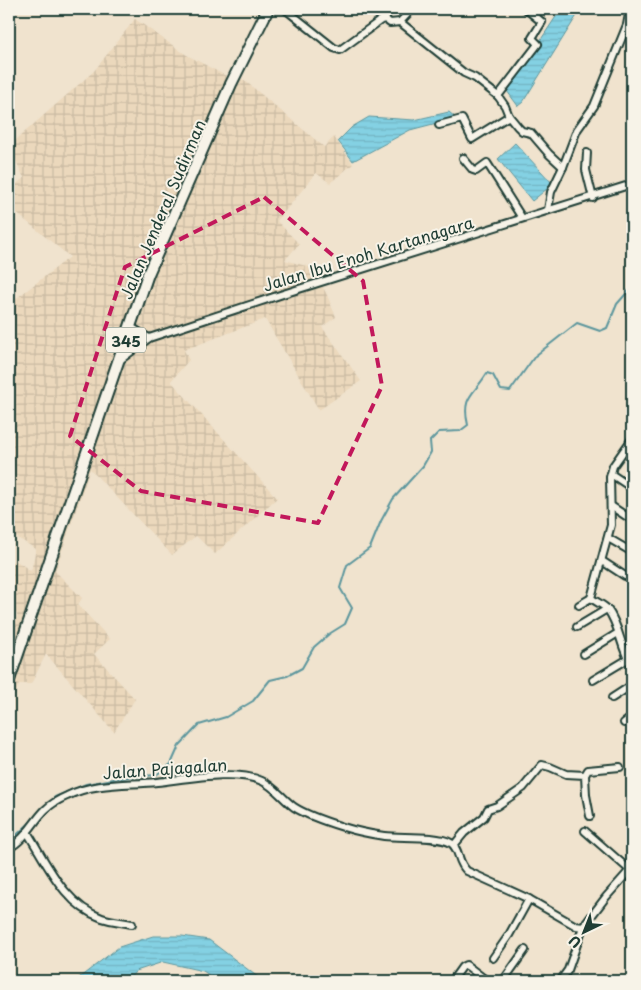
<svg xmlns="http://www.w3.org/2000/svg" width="641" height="990" viewBox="0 0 641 990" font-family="'Playpen Sans',sans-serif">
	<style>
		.industrial { fill: url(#industrial-grid) }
		.water { fill: url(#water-rules); stroke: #5c969d }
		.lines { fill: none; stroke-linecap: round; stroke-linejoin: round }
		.stream { stroke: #5c969d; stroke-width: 2 }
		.street-casing { stroke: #1f3d34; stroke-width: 10 }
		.primary-casing { stroke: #1f3d34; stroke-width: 14 }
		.street { stroke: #f7f3e8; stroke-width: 6 }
		.primary { stroke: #f7f3e8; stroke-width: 10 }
		.marked { fill: none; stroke: #c2185b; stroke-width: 4; stroke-dasharray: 10 6; stroke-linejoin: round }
		.labels { text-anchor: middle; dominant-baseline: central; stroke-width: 4; stroke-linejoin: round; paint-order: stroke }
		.shield { fill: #f7f3e8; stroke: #60746a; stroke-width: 1 }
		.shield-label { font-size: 15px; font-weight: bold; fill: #1f3d34 }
		.street-label { font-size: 16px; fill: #1f3d34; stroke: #f7f3e8 }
	</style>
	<defs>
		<pattern id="industrial-grid" width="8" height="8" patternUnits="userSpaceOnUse" patternTransform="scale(1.25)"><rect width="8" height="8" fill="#ebd8bc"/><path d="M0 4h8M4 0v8" fill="none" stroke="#c9baa2"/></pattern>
		<pattern id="water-rules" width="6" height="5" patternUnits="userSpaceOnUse" patternTransform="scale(1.25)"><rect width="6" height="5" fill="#84d1e3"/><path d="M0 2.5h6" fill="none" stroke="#72b4c3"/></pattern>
	</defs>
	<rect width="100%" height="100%" fill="#f0e3ce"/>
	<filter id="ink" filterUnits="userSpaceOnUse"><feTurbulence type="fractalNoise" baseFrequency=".02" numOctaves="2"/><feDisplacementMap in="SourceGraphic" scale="10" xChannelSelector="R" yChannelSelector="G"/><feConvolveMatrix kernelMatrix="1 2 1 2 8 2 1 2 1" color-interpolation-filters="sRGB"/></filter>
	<g filter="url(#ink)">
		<polygon class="industrial" points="135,19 185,54 224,75 244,80 324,147 334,137 353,164 330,183 316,173 277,221 299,244 285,260 313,268 327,295 336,317 322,327 361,381 319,410 265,319 184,350 189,360 171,381 277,498 215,554 196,536 172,555 90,469 55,571 82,598 78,605 110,639 94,654 135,699 114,732 46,654 31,684 19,684 9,711 9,632 13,633 17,615 9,604 9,565 15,560 31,571 36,549 9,533 9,425 13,418 9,415 9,304 70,257 9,207 9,190 24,178 9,146 94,71"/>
		<g class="water">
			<polygon points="561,9 581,9 523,102 518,106 507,91"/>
			<polygon points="449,112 456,118 410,130 353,161 338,141 352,127 369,117 414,120"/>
			<polygon points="515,143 553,184 532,201 498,159"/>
			<polygon points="153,936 182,936 209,940 263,981 218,981 203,971 163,962 136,971 127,981 75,981 119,947"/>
		</g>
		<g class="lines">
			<g class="stream">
				<path d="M 50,802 L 55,797 L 86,784 L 119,778 L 156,775 L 171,764 L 179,746 L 199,725 L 226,717 L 253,701 L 270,680 L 287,676 L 302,668 L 314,647 L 329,634 L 345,624 L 352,608 L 340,588 L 347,565 L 370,548 L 381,521 L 393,499 L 423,466 L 431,452 L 430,441 L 439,432 L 460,431 L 468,425 C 461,396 474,395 487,373 L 493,375 L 501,390 L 510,391 L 535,356 L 577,323 L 600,331 L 607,328 L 617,304 L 632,287"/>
				<polyline points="9,842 35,818"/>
			</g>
			<defs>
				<g id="street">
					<polyline points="285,9 334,48 340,50 381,20 385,19 390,23 400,22 412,9"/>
					<polyline points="380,9 386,13 385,19"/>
					<polyline points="400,22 464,73 475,78 498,96 505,106 509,116 518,127 522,131 531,133 549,154 563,167"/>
					<polyline points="498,96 538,44 532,38 542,22 526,9"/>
					<polyline points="439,125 462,119 472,139 509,116"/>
					<polyline points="587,153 586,170 593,198"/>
					<polyline points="463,158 473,170 476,171 487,163 522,218"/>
					<polyline points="548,210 551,192 563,167 577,130 594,106 627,25 630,9"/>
					<polyline points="131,327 149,338"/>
					<polyline points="120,360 149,338 283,294 632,184"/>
					<path d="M 632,439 L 613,466 L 610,477 L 611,525 L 591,598 C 596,602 604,605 608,610 C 620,626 620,648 632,666"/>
					<polyline points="611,474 632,488"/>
					<polyline points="611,506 632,520"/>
					<polyline points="608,538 632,552"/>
					<polyline points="602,561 625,576"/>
					<polyline points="579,605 591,598"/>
					<polyline points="577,627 607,609"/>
					<polyline points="584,654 618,633"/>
					<polyline points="593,680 628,659"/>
					<polyline points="612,698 632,685"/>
					<polyline points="624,723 632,717"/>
					<polyline points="585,775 588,770 620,767"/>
					<polyline points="585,831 632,872"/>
					<path d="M 27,832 C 47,863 64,905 102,918 C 111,921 122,922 132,924"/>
					<polyline points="454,845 464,833 484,817 488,809 497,806 523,788 542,765 550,767 566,774 585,775 586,795 590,816"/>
					<path d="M 9,848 C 25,840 33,822 45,810 C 51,804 60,799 67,796 C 95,782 127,785 157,782 C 186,779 235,769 262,781 C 274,786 283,799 294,807 C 308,816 327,822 343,827 C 356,831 370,834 384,836 C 400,838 438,835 451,843 C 460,849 457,862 467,871 L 529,899 L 576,926 L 583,927 L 606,897 L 630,870 L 632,870"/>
					<polyline points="493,958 509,935 529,899"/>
					<polyline points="452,981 462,967 466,965 487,981"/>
					<polyline points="503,981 525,950"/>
					<polyline points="560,981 568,970 583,927"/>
				</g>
				<polyline id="primary" points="9,680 148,274 231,84 268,9"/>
			</defs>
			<use href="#street" class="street-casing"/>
			<use href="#primary" class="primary-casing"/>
			<use href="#street" class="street"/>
			<use href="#primary" class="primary"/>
		</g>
	</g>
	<path class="marked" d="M 264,197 L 363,281 L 382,386 L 318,523 L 141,491 L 70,436 L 125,267 Z"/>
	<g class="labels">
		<rect class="shield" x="106" y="327.5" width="40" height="25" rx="4"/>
		<g class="shield-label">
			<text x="126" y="340">345</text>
		</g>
		<g class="street-label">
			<text transform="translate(162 209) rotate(-67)">Jalan Jenderal Sudirman</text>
			<text transform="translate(368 253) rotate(-17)">Jalan Ibu Enoh Kartanagara</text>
			<text transform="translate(165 768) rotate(-4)">Jalan Pajagalan</text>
		</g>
	</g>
	<rect width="641" height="990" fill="none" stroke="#f7f3e8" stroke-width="30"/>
	<rect x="15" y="15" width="611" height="960" fill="none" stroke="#1f3d34" stroke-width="2" filter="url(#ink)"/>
	<g transform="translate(584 932) rotate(223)" stroke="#f7f3e8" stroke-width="4" paint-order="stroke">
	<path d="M0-4L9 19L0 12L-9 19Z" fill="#1f3d34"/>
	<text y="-8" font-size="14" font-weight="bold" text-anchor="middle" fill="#1f3d34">U</text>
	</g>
</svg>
